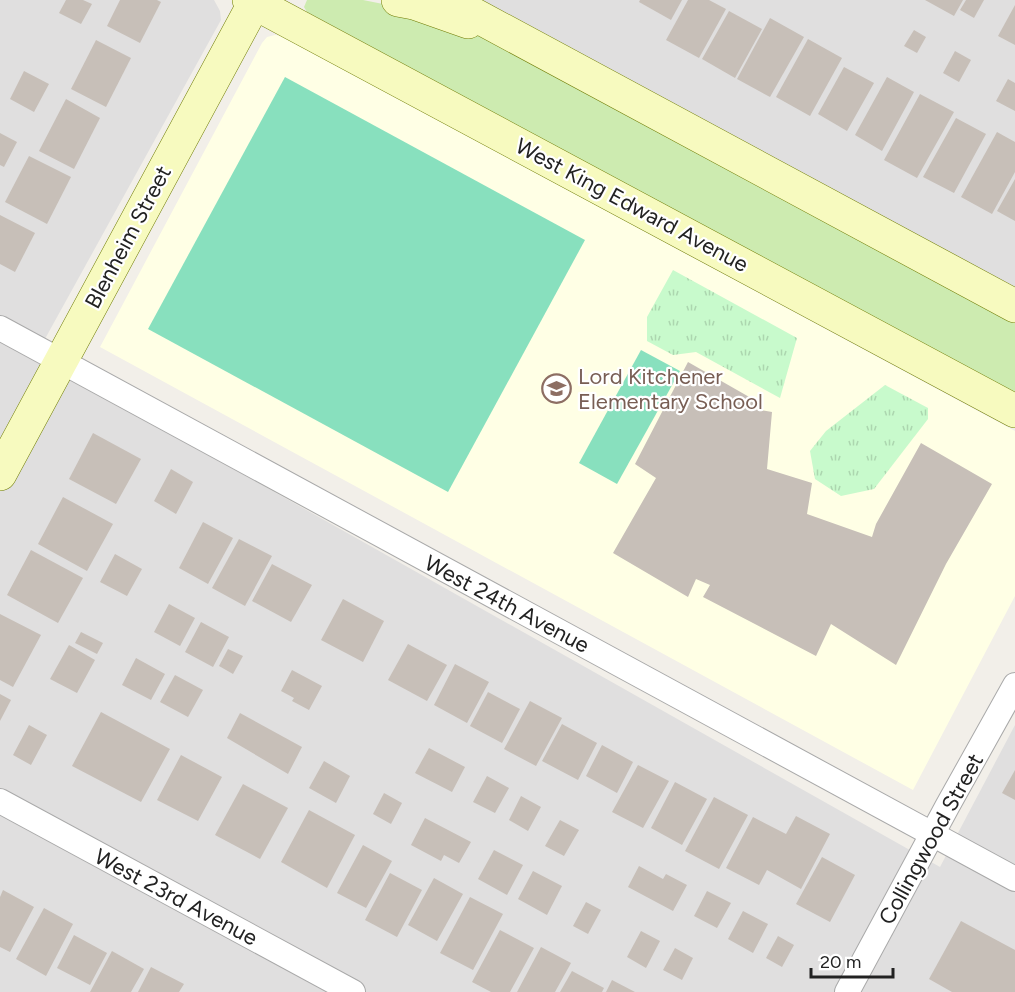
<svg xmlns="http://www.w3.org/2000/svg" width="1015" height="992" viewBox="0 0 1015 992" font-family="Figtree,sans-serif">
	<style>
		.residential { fill: #e0dfdf }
		.education { fill: #ffffe5 }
		.grass { fill: #cdebb0 }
		.park { fill: url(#park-tufts) }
		.pitch { fill: #88e0be }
		.building { fill: #c7bfb8 }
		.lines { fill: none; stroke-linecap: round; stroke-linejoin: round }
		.street-casing { stroke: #a9a9a9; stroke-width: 26 }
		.secondary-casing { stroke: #707d05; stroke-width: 34 }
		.street { stroke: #fff; stroke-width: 24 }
		.secondary { stroke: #f7fabf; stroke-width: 33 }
		.labels { text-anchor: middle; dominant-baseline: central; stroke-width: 4.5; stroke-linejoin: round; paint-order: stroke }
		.street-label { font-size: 22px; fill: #222; stroke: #fff }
		.education-label { font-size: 22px; fill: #785e54; stroke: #fff; text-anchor: start }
	</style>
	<defs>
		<pattern id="park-tufts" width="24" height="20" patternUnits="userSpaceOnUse" patternTransform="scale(1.5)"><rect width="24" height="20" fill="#c8facc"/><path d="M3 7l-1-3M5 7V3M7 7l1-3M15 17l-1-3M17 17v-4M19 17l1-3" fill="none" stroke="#acd6af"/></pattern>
	</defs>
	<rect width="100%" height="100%" fill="#f2efe9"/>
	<g class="residential">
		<polygon points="0,0 214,0 220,11 221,20 35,357 940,867 1015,725 1015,992 0,992"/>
		<polygon points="482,0 1015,0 1015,288"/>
	</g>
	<polygon class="education" points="275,35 282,36 1015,431 1015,596 913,790 100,347 262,43 267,37"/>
	<polygon class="grass" points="307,0 363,0 428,13 524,56 1015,323 1015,394 307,12 304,7"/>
	<g class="park">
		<polygon points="673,270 797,338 780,398 696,352 673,355 647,341 647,317"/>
		<polygon points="885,385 928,408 928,419 874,489 841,496 815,479 810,451 826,431"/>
	</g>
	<g class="pitch">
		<polygon points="285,77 585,240 448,492 148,329"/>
		<polygon points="641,350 680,371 617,484 579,463"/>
	</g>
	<g class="building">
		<polygon points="66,0 83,0 92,4 81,24 59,13"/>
		<polygon points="120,0 157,0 161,2 140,43 107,26"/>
		<polygon points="640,0 682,0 671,20 639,2"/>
		<polygon points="688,0 709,0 726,9 699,58 666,40"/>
		<polygon points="925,0 963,0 954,16"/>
		<polygon points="966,0 984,0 974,18 960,10"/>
		<polygon points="1015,5 1015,45 998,36"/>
		<polygon points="729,11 762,29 735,78 702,59"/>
		<polygon points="770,18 804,37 770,97 737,79"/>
		<polygon points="914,30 926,37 917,53 904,46"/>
		<polygon points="808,39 842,58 810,116 776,97"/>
		<polygon points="96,40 131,58 106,107 71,89"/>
		<polygon points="955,51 971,60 959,82 943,73"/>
		<polygon points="844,67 874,83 847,131 818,114"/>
		<polygon points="24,71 49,84 34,112 10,99"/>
		<polygon points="887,77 914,92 882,151 855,135"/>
		<polygon points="1008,79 1015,83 1015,111 996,101"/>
		<polygon points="920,94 954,112 917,178 884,160"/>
		<polygon points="66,99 100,118 74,169 39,151"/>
		<polygon points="956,118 986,134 954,193 923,177"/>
		<polygon points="997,132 1015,142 1015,172 992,214 961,197"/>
		<polygon points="0,133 17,142 4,167 0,165"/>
		<polygon points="29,156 71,177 47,224 5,202"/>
		<polygon points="1015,179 1015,221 997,211"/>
		<polygon points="0,215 35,233 15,272 0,264"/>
		<polygon points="688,362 758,402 754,409 772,412 767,469 812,483 807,514 872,537 876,524 921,443 992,484 946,564 896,665 831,624 816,656 703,597 710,585 696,579 688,597 613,553 656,478 635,464"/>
		<polygon points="93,433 141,459 116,504 69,479"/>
		<polygon points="171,469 193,482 176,514 154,501"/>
		<polygon points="63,497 113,524 87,571 38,544"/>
		<polygon points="203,522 233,538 208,584 179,568"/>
		<polygon points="239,539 272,556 245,606 212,588"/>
		<polygon points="31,550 83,578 58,623 7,595"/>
		<polygon points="115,554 142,569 127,596 100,582"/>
		<polygon points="272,564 312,585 291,622 252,601"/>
		<polygon points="343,599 384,621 363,662 321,640"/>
		<polygon points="169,604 195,618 180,646 154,632"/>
		<polygon points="0,614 41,635 13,687 0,680"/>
		<polygon points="201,622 229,637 213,667 185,652"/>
		<polygon points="81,632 103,643 97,654 75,643"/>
		<polygon points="408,644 447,665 427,701 388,680"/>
		<polygon points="69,645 95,660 77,693 50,679"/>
		<polygon points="228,649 243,656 233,674 219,666"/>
		<polygon points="136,658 165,674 151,700 122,685"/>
		<polygon points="455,664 489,682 467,723 434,705"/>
		<polygon points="292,670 322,686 309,710 292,701 294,698 281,691"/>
		<polygon points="175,675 203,690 188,717 160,702"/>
		<polygon points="488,692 520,709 502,743 470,726"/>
		<polygon points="0,694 11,700 0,721"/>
		<polygon points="530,701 562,718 536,766 504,749"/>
		<polygon points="101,712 170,749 141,802 72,766"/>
		<polygon points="240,713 302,747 288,774 227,738"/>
		<polygon points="562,724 597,743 578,780 542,761"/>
		<polygon points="29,725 47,735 31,765 13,755"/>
		<polygon points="602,745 633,762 617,793 586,776"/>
		<polygon points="429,748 465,767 452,792 415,773"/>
		<polygon points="181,755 222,777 198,821 157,800"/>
		<polygon points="324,761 350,776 336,803 309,788"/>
		<polygon points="638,765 669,781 643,828 612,812"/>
		<polygon points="1015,770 1015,800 1002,793"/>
		<polygon points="487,776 509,788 495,813 473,802"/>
		<polygon points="675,782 707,799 682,845 651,828"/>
		<polygon points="243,784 288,808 260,859 215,835"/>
		<polygon points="384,793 402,803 391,824 373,814"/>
		<polygon points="521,796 541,807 528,831 509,820"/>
		<polygon points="714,797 748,815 719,869 685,851"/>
		<polygon points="309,810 355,835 327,888 281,862"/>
		<polygon points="796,816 830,834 801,889 767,870 759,885 726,868 753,817 786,834"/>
		<polygon points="425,818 471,842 459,863 444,855 441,861 411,845"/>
		<polygon points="560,820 579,830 564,856 545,846"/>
		<polygon points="363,845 392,861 366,908 337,893"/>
		<polygon points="494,850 523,865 507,895 478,879"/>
		<polygon points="822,857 855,875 830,922 796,904"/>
		<polygon points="639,866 663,879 666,874 687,885 673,911 628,887"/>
		<polygon points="533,871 562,886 547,915 518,899"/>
		<polygon points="390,873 422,890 397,937 365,920"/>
		<polygon points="434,878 463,894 437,941 408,925"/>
		<polygon points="3,890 34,907 10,952 0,947 0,897"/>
		<polygon points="707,891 731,903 717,928 694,916"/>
		<polygon points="470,897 503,914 473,970 440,953"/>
		<polygon points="586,902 601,910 588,934 573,926"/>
		<polygon points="44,908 73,924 46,976 16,959"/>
		<polygon points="743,911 768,924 753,953 728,939"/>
		<polygon points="961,921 1015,950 1015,992 952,992 929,979"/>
		<polygon points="500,930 534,948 510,992 491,992 472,982"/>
		<polygon points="641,931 660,941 646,968 627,957"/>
		<polygon points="74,935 107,953 90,985 57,968"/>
		<polygon points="778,936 794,945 782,967 766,958"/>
		<polygon points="541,947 571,963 555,992 517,992"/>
		<polygon points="675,948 693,958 682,980 663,970"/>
		<polygon points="112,951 144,969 131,992 90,992"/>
		<polygon points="151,967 184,984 179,992 138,992"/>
		<polygon points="572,971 604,988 602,992 560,992"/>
		<polygon points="612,980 635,992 606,992"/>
	</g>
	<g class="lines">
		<defs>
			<g id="street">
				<polyline points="0,328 1015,879"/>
				<polyline points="0,801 353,992"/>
				<polyline points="847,992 948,805 1015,685"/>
			</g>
			<g id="secondary">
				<polyline points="249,0 1015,411"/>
				<polyline points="398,0 414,3 468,22"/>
				<polyline points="447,0 1015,306"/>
				<polyline points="0,474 256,0"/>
			</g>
		</defs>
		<use href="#street" class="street-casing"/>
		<use href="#secondary" class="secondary-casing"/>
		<use href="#street" class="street"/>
		<use href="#secondary" class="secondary"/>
	</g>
	<defs>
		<symbol id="school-ring" viewBox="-11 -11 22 22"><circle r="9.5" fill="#fff" stroke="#8d6e63" stroke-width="1.5"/><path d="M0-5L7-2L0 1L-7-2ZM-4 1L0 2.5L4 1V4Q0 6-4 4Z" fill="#8d6e63"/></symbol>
	</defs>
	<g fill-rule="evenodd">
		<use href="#school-ring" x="540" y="372" width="33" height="33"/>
	</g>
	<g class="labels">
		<g class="street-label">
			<text transform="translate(632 205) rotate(28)">West King Edward Avenue</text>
			<text transform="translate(128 237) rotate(-62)">Blenheim Street</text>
			<text transform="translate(507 604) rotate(28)">West 24th Avenue</text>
			<text transform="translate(931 839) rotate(-61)">Collingwood Street</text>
			<text transform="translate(176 897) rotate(28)">West 23rd Avenue</text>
		</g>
		<g class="education-label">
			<text x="578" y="376">Lord Kitchener<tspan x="578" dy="25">Elementary School</tspan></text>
		</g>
	</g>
	<path d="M811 968v9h82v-9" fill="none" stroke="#222222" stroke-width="3"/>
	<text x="820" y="968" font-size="18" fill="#222222" stroke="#ffffff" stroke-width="4.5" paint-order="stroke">20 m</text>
</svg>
